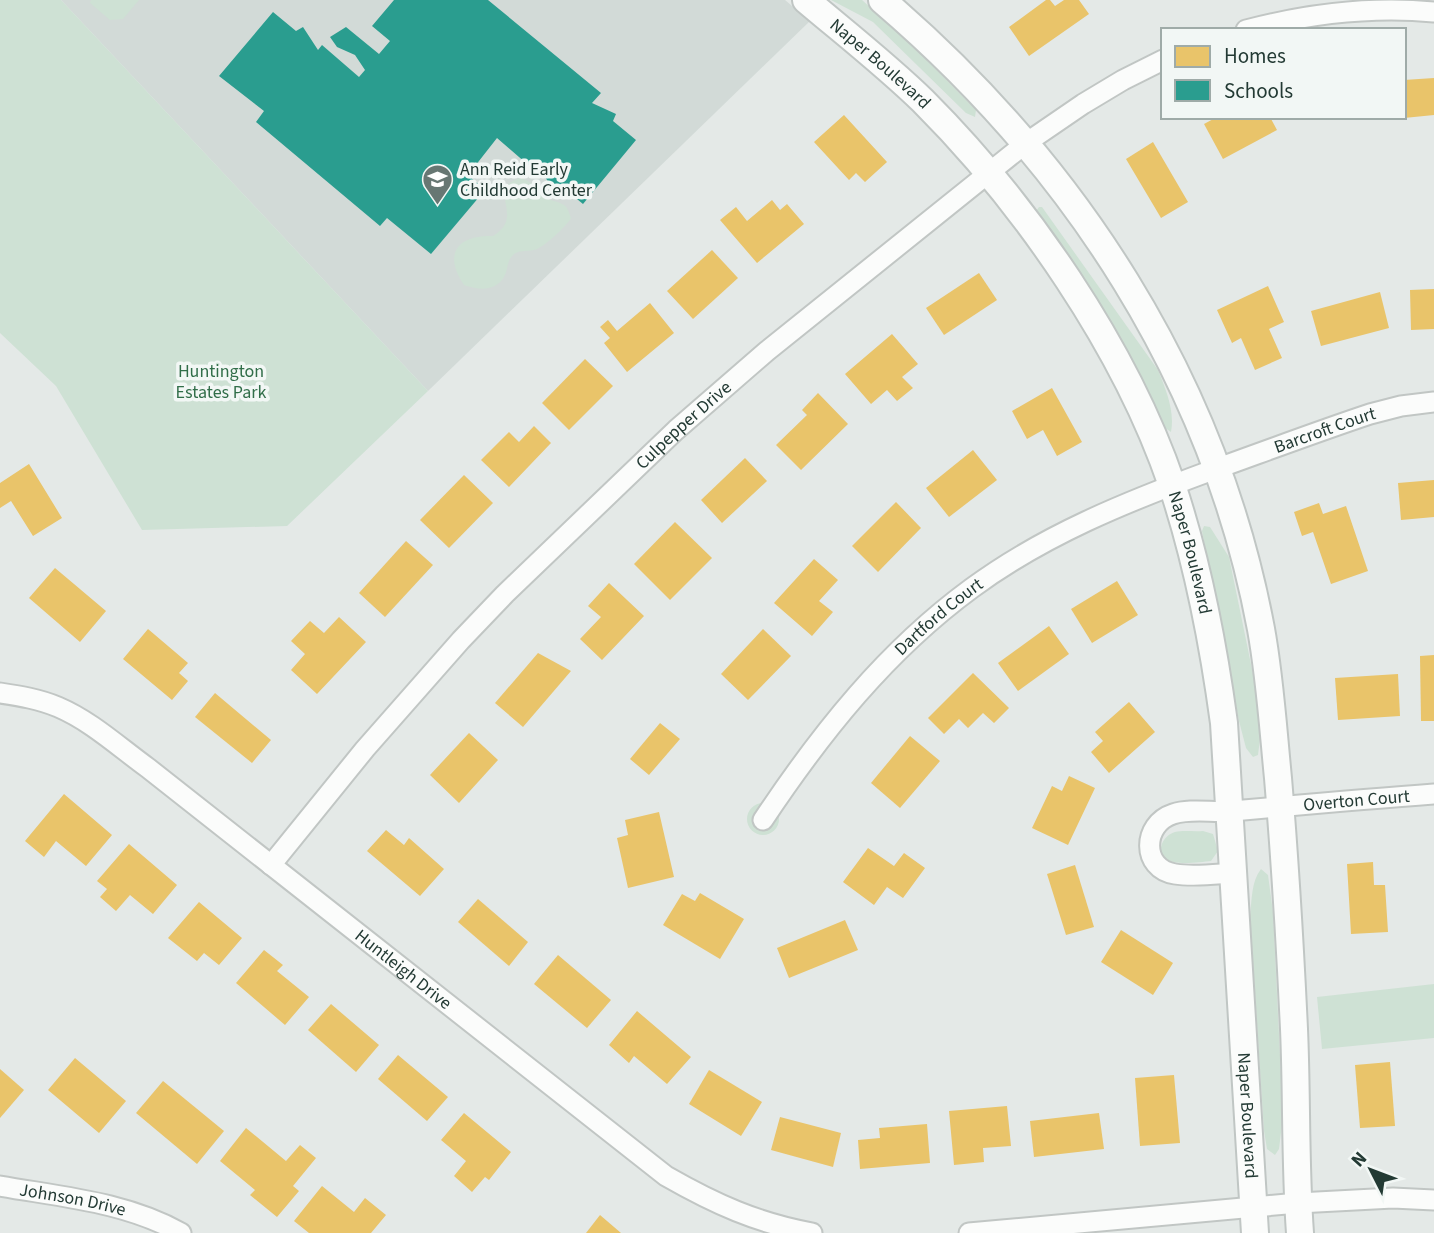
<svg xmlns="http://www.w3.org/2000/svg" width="1434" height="1233" viewBox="0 0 1434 1233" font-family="'Source Sans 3',sans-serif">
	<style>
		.built { fill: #d2dad7 }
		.green { fill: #cee1d4 }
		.homes { fill: #e9c46a }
		.schools { fill: #2a9d8f }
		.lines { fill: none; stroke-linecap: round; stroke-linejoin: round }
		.street-casing { stroke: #c1c6c4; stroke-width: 23 }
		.secondary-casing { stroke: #c0c6c4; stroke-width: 30 }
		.street { stroke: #fbfcfb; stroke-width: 19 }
		.secondary { stroke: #fbfcfb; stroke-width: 26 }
		.labels { text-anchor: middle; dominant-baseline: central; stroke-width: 7; stroke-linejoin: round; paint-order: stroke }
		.street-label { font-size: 18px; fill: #233a34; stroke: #f2f7f5 }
		.poi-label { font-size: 18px; fill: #233a34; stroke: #f2f7f5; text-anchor: start }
		.park-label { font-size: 18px; fill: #316e49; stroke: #f2f7f5 }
	</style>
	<rect width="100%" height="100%" fill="#e4e9e7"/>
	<polygon class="built" points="61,0 785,0 810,21 428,391"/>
	<g class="green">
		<polygon points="0,0 61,0 428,391 287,526 142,530 56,386 0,333"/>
		<polygon points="91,0 139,0 123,19 110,20 90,3"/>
		<polygon points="831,0 862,0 913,46 976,110 975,117 966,113 873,22"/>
		<path d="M 520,178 C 534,181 535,191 546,198 C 551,201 557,201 562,204 C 568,206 569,213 571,218 C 567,226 542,249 534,250 C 526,252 518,249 512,256 C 507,261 508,270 504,277 C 495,292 478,290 464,285 C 443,254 457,235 493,236 C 527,216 484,189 520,178 Z"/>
		<path d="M 1039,207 L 1042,207 L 1158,370 C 1166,390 1175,411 1171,432 L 1161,425 L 1034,214 Z"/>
		<polygon points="1204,526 1210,527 1229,557 1253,674 1262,724 1258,755 1253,757 1246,748 1239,721 1202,531"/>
		<circle cx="763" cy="819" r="16"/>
		<path d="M 1203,831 L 1213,834 L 1218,851 L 1211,861 C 1200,862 1176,866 1166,859 C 1155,850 1164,835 1175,832 C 1184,830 1194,832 1203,831 Z"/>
		<path d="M 1261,869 L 1268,875 L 1273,912 L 1283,1116 L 1279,1149 L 1275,1155 L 1267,1149 L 1264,1131 L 1250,916 C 1252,900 1251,882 1261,869 Z"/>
		<polygon points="1434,984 1434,1038 1322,1049 1317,997"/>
	</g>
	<g class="homes">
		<polygon points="1046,0 1050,0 1055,6 1064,0 1079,0 1089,14 1029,56 1009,27"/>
		<polygon points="1434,78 1434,115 1404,118 1404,80"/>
		<polygon points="844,115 887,162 865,182 856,173 849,180 814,142"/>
		<polygon points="1217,117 1270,117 1277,130 1223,159 1204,124"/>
		<polygon points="1153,142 1188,202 1161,218 1126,159"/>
		<polygon points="772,200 780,210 787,204 804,224 757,263 720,220 736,207 747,221"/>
		<polygon points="712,250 738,278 693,319 667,291"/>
		<polygon points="979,273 997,300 944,335 926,308"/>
		<polygon points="1268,286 1284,322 1269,329 1282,358 1255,370 1241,338 1232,343 1217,310"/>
		<polygon points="1434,289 1434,329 1411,330 1410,290"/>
		<polygon points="1380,292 1389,328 1321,346 1311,311"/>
		<polygon points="650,303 674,333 627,372 604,343 610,338 600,327 608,320 617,331"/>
		<polygon points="892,334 918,364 902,377 913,388 897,401 887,390 871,404 845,374"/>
		<polygon points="585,359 613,386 569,430 542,403"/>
		<polygon points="1052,388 1082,442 1057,456 1043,430 1027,439 1012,411"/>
		<polygon points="818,393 848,424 801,470 776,445 807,415 802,410"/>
		<polygon points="534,426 551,443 509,487 481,460 509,432 519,442"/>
		<polygon points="973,450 997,480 949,517 926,488"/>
		<polygon points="745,458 767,481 722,523 701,500"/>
		<polygon points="29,464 62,518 33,536 11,501 0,508 0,483"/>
		<polygon points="464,475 493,503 449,548 420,520"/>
		<polygon points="1434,480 1434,517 1401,520 1398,483"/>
		<polygon points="896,502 921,528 878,572 852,546"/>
		<polygon points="1319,503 1323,514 1346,506 1368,571 1331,584 1313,532 1302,536 1294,512"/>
		<polygon points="675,522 712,558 670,600 634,564"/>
		<polygon points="406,541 433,565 385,617 359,593"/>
		<polygon points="814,559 838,580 819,601 833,612 812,636 774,603"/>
		<polygon points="55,568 106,611 80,642 29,598"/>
		<polygon points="1117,581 1138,615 1092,643 1071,609"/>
		<polygon points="609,583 644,616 602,660 580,639 601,617 588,606"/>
		<polygon points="339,617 366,642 317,694 291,670 305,654 291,641 310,621 324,633"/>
		<polygon points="1049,626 1069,654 1018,691 998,663"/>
		<polygon points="148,629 188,663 179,673 188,681 172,700 123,659"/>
		<polygon points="763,629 791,656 748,700 721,674"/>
		<polygon points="538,653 571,671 523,727 495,703"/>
		<polygon points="1434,655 1434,721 1421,721 1420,656"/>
		<polygon points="973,673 1009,708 994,723 983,713 968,728 959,719 944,734 928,718"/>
		<polygon points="1398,674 1400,716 1338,720 1335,678"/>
		<polygon points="215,693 271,740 252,763 195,717"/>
		<polygon points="1129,702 1155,732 1109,773 1091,752 1103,741 1095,732"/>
		<polygon points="660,723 680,739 649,775 630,759"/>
		<polygon points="469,733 498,760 459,803 430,775"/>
		<polygon points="910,736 940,761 900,808 871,783"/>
		<polygon points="1069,776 1095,788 1068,845 1032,828 1052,786 1062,791"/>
		<polygon points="64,794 112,835 86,866 56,841 44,857 25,841"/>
		<polygon points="659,812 674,877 628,888 617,838 628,835 625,820"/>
		<polygon points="386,830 404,845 409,838 444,869 420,896 367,851"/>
		<polygon points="129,844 177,885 153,914 130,895 116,911 100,897 107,889 97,881"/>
		<polygon points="868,848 894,866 904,853 925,868 903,898 887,887 874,905 843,882"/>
		<polygon points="1373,862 1374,885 1385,885 1388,932 1351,934 1347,864"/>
		<polygon points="1075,865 1094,927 1066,935 1047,874"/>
		<polygon points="700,893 744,919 720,959 663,925 682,894 695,901"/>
		<polygon points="478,899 528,942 509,966 458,922"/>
		<polygon points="199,902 242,938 219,965 204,953 197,961 168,938"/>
		<polygon points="845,920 858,950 789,978 777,948"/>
		<polygon points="1121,930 1173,963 1153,995 1101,962"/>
		<polygon points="264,950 283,965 277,971 309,997 285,1025 236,983"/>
		<polygon points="558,955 611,1000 587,1028 534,984"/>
		<polygon points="331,1004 379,1045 356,1072 308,1030"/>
		<polygon points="637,1011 691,1057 667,1084 634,1056 629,1063 609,1045"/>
		<polygon points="398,1055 448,1097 427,1121 378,1079"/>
		<polygon points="75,1058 126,1101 99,1133 48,1090"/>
		<polygon points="1390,1062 1395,1126 1360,1128 1355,1065"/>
		<polygon points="0,1069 24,1090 0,1118"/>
		<polygon points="709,1070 762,1102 741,1136 689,1104"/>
		<polygon points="1174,1075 1180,1143 1140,1146 1135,1078"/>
		<polygon points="163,1081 224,1131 197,1164 136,1113"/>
		<polygon points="1007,1106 1011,1146 983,1148 984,1162 954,1165 949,1111"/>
		<polygon points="464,1113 511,1152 489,1180 485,1177 472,1192 454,1176 466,1161 441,1140"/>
		<polygon points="1099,1113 1104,1149 1034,1157 1030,1121"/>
		<polygon points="780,1117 841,1133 833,1167 771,1150"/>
		<polygon points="927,1124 930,1163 860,1169 858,1140 880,1138 879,1128"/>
		<polygon points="246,1128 286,1161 300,1145 316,1158 293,1186 299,1191 277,1217 250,1195 255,1190 220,1161"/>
		<polygon points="322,1186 354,1212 365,1198 386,1215 371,1233 309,1233 294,1221"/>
		<polygon points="600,1215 621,1233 586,1233"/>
	</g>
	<polygon class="schools" points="394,0 488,0 601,93 592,103 616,114 613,121 636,140 583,204 560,185 554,190 538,167 534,170 497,138 468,175 485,190 431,254 387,218 380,226 256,122 264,111 219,76 273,12 296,31 303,27 318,50 322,45 359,77 365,70 355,55 337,47 330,37 346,27 379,54 390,41 372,26"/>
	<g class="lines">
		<defs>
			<g id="street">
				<path d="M 1246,30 C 1307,14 1370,6 1434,12"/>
				<path id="s1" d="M 0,693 C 20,696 39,699 58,707 C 91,721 119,747 148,768 L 666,1176 C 715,1204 757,1223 812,1233"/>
				<path id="s2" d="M 763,820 C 821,733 886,651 972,588 C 1044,535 1126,502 1210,471 C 1263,452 1316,432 1370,414 L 1401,406 L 1434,402"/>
				<path id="s3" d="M 271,865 L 365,749 L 461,640 L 505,594 L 676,430 L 767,351 L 1026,143 L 1083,104 L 1123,80 L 1163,60"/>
				<path id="s4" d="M 1234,873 C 1216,874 1194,877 1175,874 C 1141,869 1142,824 1173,814 C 1191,808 1213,813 1232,811 C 1299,805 1366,799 1434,794"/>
				<path id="s5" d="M 0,1186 C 62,1197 126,1202 181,1233"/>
				<polyline points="969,1233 1298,1203 1393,1198 1434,1200"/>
			</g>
			<g id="secondary">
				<path id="s6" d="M 806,0 C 845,33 886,65 923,101 C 1025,203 1125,347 1172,485 C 1198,563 1213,642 1224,723 L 1255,1233"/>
				<path d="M 882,0 C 1074,164 1214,378 1261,629 C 1270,678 1273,728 1278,778 C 1285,861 1290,945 1294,1029 C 1297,1097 1295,1165 1300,1233"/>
			</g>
		</defs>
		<use href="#street" class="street-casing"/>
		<use href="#secondary" class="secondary-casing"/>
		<use href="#street" class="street"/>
		<use href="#secondary" class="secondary"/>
	</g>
	<defs>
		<symbol id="school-pin" viewBox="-11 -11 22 30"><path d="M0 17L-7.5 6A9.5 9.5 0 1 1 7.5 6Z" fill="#677773" stroke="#f2f7f5"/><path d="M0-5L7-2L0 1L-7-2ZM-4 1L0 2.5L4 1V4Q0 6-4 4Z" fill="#fff"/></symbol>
	</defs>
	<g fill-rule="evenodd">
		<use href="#school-pin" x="420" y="162" width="35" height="47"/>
	</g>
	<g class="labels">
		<g class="street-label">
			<text stroke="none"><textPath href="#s6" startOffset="98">Naper Boulevard</textPath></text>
			<text stroke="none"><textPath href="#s3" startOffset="604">Culpepper Drive</textPath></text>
			<text stroke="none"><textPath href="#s2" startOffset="702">Barcroft Court</textPath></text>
			<text stroke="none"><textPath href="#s6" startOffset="686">Naper Boulevard</textPath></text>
			<text stroke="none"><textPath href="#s2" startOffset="270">Dartford Court</textPath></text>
			<text stroke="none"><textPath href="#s4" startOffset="327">Overton Court</textPath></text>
			<text stroke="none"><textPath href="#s1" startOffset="494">Huntleigh Drive</textPath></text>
			<text stroke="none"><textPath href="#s6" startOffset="1253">Naper Boulevard</textPath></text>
			<text stroke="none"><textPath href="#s5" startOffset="74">Johnson Drive</textPath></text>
		</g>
		<g class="poi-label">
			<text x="460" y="169">Ann Reid Early<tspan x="460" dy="21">Childhood Center</tspan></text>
		</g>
		<g class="park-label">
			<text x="221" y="371">Huntington<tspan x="221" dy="21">Estates Park</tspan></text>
		</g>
	</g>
	<rect x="1161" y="28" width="245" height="91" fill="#f2f7f5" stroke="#9faba8" stroke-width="2"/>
	<rect x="1175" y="46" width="35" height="21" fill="#e9c46a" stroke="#9faba8" stroke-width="2"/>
	<text x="1224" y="63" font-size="21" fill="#233a34">Homes</text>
	<rect x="1175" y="80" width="35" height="21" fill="#2a9d8f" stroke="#9faba8" stroke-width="2"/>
	<text x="1224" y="98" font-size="21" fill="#233a34">Schools</text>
	<g transform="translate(1371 1170) rotate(312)" stroke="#f2f7f5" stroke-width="5" paint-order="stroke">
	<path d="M0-5L12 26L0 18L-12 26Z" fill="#233a34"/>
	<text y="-10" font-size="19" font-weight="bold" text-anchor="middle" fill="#233a34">N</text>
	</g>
</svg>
